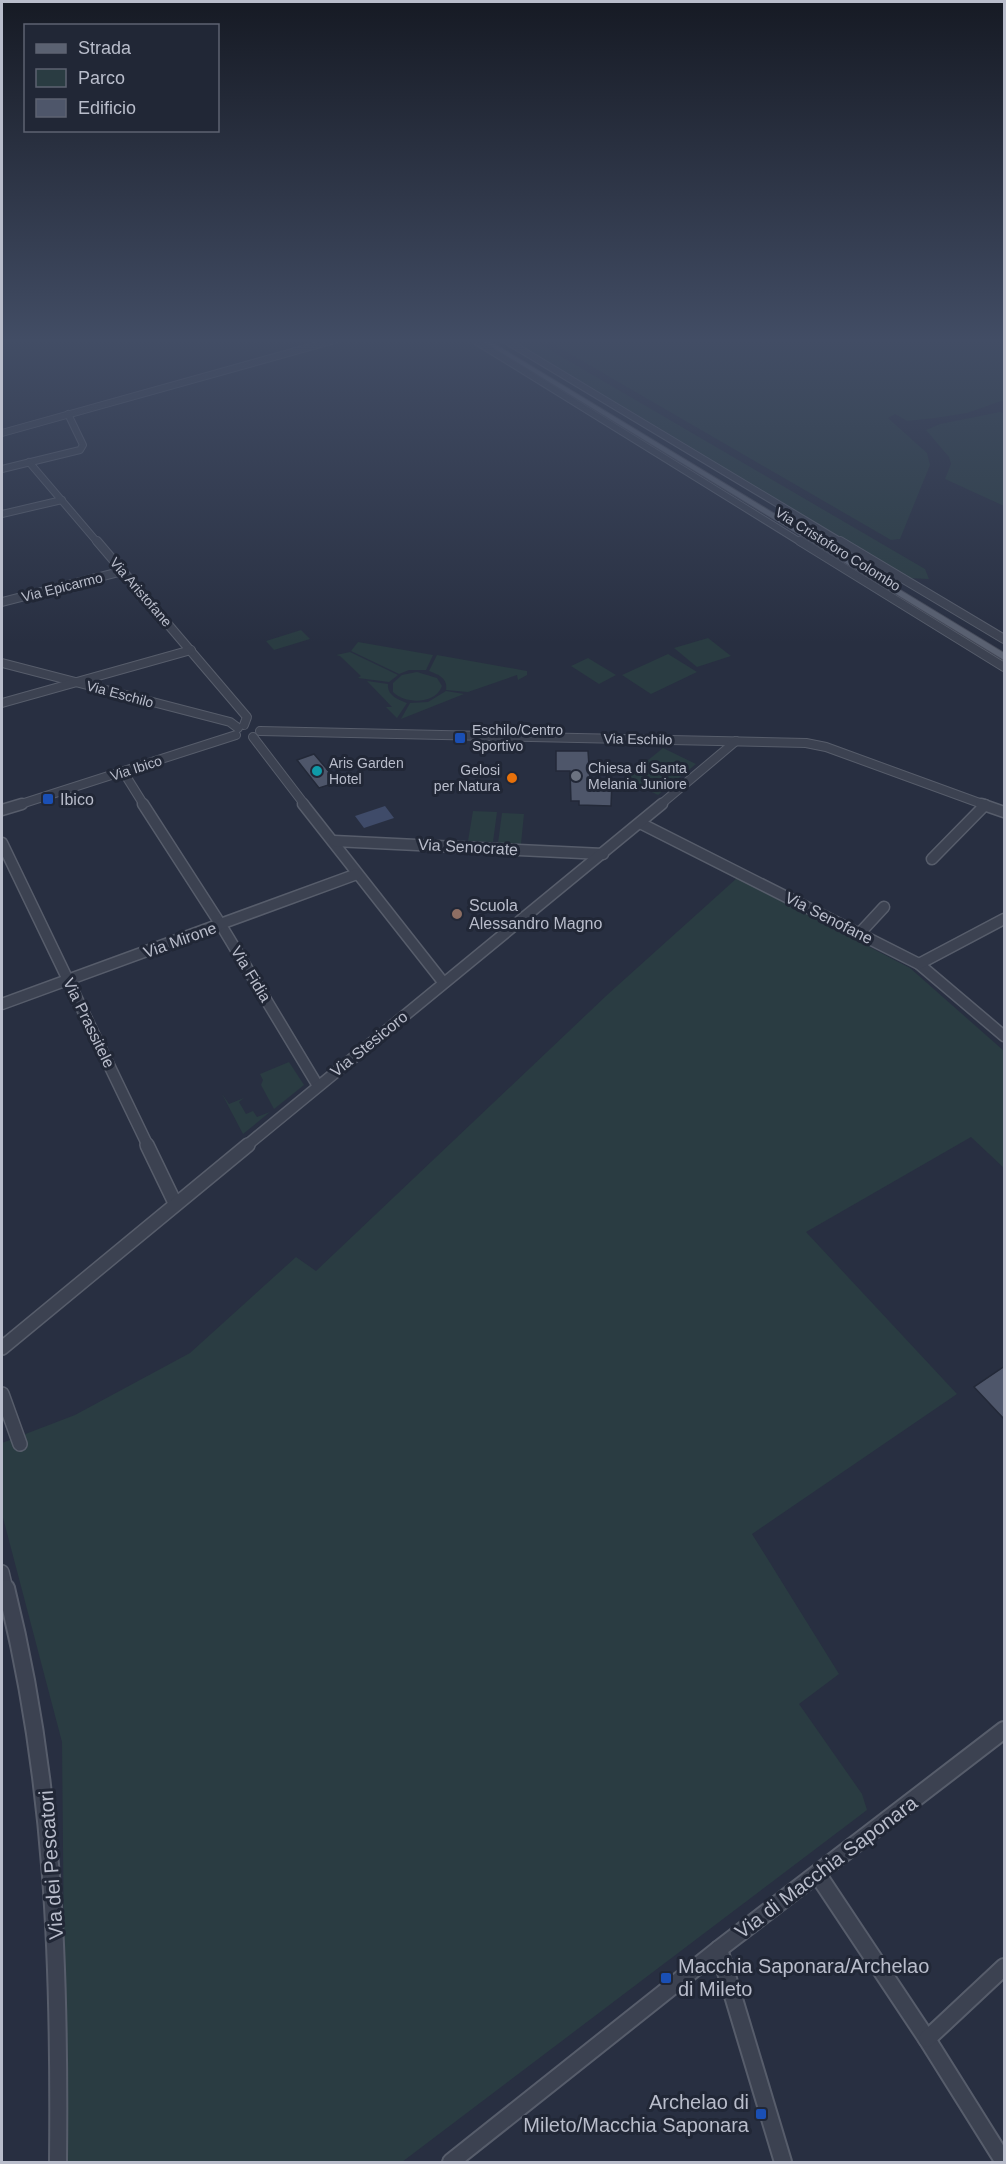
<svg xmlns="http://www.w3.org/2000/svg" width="1006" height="2164" viewBox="0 0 1006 2164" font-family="Helvetica,sans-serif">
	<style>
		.green { fill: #2a3c42 }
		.water { fill: #3f4b69 }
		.building { fill: #4e566a; stroke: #232938; stroke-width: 1.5 }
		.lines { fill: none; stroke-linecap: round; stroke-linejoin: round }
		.minor-far4-casing { stroke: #575d6b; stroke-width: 8 }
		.minor-far3-casing { stroke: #575d6b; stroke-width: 10 }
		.minor-far2-casing { stroke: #575d6b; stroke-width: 13 }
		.minor-far1-casing { stroke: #575d6b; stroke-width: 16 }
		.minor-casing { stroke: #575d6b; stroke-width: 20 }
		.major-casing { stroke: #464b5a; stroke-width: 2 }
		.minor-far4 { stroke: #3c4251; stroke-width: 6 }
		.minor-far3 { stroke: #3c4251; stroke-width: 8 }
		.minor-far2 { stroke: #3c4251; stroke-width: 10 }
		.minor-far1 { stroke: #3c4251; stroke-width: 13 }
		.minor { stroke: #3c4251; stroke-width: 16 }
		.major { fill: #5a6171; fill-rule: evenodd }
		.transit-dot { fill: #1a4fb4; stroke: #212736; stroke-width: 2 }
		.culture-dot { fill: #0f9aa8; stroke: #212736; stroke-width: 2 }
		.worship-dot { fill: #6b7280; stroke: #212736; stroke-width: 2 }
		.food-dot { fill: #e8710a; stroke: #212736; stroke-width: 2 }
		.education-dot { fill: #8d6e63; stroke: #212736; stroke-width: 2 }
		.labels { text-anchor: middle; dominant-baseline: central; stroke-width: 6; stroke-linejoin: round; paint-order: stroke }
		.far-street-label { font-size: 14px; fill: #b9bdcb; stroke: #212736 }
		.far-poi-label { font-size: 14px; fill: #b9bdcb; stroke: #212736; text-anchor: start }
		.poi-label { font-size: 16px; fill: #b9bdcb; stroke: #212736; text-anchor: start }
		.street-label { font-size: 16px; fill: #b9bdcb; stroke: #212736 }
		.near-street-label { font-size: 20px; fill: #b9bdcb; stroke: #212736 }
		.near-poi-label { font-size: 20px; fill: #b9bdcb; stroke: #212736; text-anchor: start }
	</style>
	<rect width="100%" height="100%" fill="#282f41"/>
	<g class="green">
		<polygon points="510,340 533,340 925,569 929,579 906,578"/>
		<polygon points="546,340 1004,340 1004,400 967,413 935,418 907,421 895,414 888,418 927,453 930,465 900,539 891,540"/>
		<polygon points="1000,412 1004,413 1004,506 945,479 951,464 949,457 926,430 940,424"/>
		<polygon points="301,630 310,639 274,650 266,641"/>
		<polygon points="708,638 731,656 697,667 674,648"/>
		<polygon points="358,642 433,655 426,670 409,670 399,674 351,651"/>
		<polygon points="350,652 398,675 389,682 358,678 361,676 340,656 336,655"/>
		<polygon points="668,654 697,672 651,694 622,675"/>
		<path d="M 437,655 L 527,671 L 527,675 L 518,680 L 517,675 L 468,692 L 446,690 C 448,678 439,675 429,671 Z"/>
		<polygon points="588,658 616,675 599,684 571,666"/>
		<path d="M 417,672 L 437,678 L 442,686 C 435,705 405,704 393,692 L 393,683 L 402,675 Z"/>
		<path d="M 367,681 L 388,684 C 387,695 397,699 407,703 L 397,718 L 386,707 L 392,707 Z"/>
		<polygon points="446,691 464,694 401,719 410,703 428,702"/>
		<polygon points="663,748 696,764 658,795 625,779"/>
		<polygon points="473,811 497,812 493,842 468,841"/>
		<polygon points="502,813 524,814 521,844 498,843"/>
		<polygon points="737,878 910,968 1004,1051 1004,1168 971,1137 806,1232 957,1394 752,1534 839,1674 799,1704 862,1794 867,1810 402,2162 66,2162 62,1742 2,1514 2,1443 75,1415 190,1353 296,1257 316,1271 606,996"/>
		<polygon points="289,1062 304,1085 274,1109 261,1085 263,1080 260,1074"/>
		<polygon points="222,1094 229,1104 244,1098 239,1102 246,1114 253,1111 257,1117 270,1112 243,1134"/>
	</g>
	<polygon class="water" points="385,806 394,818 364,828 355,816"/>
	<g class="building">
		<polygon points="556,751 588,751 590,780 612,781 611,806 579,805 579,801 571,801 570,771 556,771"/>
		<polygon points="314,754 338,782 319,788 297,760"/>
		<polygon points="1005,1366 1005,1420 974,1387"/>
	</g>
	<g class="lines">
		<defs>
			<g id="minor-far4">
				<polyline points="474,340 802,543"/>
				<polyline points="505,340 843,543"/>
				<polyline points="2,433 335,340"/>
				<polyline points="29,462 98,543"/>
				<polyline points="2,469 80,450 83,445 68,414"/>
				<polyline points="2,514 62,500"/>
			</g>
			<g id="minor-far3">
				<polyline points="97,541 247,717 244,725"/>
				<polyline points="800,541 1004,667"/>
				<polyline points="840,541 1004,639"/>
				<polyline points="2,602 123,571"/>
				<polyline points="2,663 230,722 238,728"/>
				<polyline points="2,703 191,650"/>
				<polyline points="260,731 806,743 826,747 985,805"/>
				<polyline points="253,737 305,805"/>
				<polyline points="124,773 144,805"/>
				<polyline points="18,805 236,735"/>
				<polyline points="660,805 736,741"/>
			</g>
			<g id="minor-far2">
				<polyline points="143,804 221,925 318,1086"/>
				<polyline points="303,804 443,982"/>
				<polyline points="981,804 1004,812"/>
				<polyline points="2,810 22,804"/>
				<polyline points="640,823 919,964 1004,1036"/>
				<polyline points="334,841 603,854"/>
				<polyline points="2,843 148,1146"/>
				<polyline points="932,859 985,805"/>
				<polyline points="859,934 884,907"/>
				<polyline points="919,964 1004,919"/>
				<polyline points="2,1004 357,874"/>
				<polyline points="246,1146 662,804"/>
			</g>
			<g id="minor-far1">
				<polyline points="147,1145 175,1203"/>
				<polyline points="2,1348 248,1145"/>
				<polyline points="2,1394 20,1444"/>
				<polyline points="2,1572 6,1589"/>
			</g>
			<g id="minor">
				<path d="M 6,1588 C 54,1780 60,1965 58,2162"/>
				<polyline points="818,1875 927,2039 1004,2162"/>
				<polyline points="719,1949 783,2162"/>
				<polyline points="927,2039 1004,1967"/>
				<polyline points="451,2162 719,1949 1004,1730"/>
			</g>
			<polygon id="major" points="481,340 488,340 1004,653 1004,660"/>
		</defs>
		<use href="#minor-far4" class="minor-far4-casing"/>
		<use href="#minor-far3" class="minor-far3-casing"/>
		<use href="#minor-far2" class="minor-far2-casing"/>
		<use href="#minor-far1" class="minor-far1-casing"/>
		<use href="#minor" class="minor-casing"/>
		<use href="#major" class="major-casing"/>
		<use href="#minor-far4" class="minor-far4"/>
		<use href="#minor-far3" class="minor-far3"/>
		<use href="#minor-far2" class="minor-far2"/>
		<use href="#minor-far1" class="minor-far1"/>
		<use href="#minor" class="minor"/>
		<use href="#major" class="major"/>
	</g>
	<linearGradient id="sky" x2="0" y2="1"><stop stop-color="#161a24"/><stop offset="0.53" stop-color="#424d65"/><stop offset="1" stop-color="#424d65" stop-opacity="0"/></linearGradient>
	<rect width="1006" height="643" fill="url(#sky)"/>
	<g class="transit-dot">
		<rect x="454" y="732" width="12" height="12" rx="3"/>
		<rect x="42" y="793" width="12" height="12" rx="3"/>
		<rect x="660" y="1972" width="12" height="12" rx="3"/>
		<rect x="755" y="2108" width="12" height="12" rx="3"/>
	</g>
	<circle class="culture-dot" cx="317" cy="771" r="6"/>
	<circle class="worship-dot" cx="576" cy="776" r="6"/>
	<circle class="food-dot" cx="512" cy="778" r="6"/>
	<circle class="education-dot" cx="457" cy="914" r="6"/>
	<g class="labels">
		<g class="far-street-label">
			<text transform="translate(838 549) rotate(32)">Via Cristoforo Colombo</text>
			<text transform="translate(62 587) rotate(-14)">Via Epicarmo</text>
			<text transform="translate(141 592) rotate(49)">Via Aristofane</text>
			<text transform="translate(120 694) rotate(15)">Via Eschilo</text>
			<text transform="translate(638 739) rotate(1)">Via Eschilo</text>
			<text transform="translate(136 768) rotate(-18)">Via Ibico</text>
		</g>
		<g class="far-poi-label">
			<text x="472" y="730">Eschilo/Centro<tspan x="472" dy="16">Sportivo</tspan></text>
			<text x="329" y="763">Aris Garden<tspan x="329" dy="16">Hotel</tspan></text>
			<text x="588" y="768">Chiesa di Santa<tspan x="588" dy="16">Melania Juniore</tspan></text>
			<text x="500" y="770" text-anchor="end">Gelosi<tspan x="500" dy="16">per Natura</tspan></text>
		</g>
		<g class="poi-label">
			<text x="60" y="799">Ibico</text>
			<text x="469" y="905">Scuola<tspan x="469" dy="18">Alessandro Magno</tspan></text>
		</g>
		<g class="street-label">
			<text transform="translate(468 847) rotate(3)">Via Senocrate</text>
			<text transform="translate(829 918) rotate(27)">Via Senofane</text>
			<text transform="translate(180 940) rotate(-20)">Via Mirone</text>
			<text transform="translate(251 974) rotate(59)">Via Fidia</text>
			<text transform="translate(89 1023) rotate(64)">Via Prassitele</text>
			<text transform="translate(369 1044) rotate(-39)">Via Stesicoro</text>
		</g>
		<g class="near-street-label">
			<text transform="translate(51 1865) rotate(-94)">Via dei Pescatori</text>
			<text transform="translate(826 1867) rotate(-37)">Via di Macchia Saponara</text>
		</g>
		<g class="near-poi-label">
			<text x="678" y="1966">Macchia Saponara/Archelao<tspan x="678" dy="23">di Mileto</tspan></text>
			<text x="749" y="2102" text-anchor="end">Archelao di<tspan x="749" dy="23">Mileto/Macchia Saponara</tspan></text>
		</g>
	</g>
	<rect width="1006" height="2164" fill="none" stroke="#b9bdcb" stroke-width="6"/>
	<rect x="24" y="24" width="195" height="108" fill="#212736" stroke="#5e6372" stroke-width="1.5"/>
	<rect x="36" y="44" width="30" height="9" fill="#5a6171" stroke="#5e6372" stroke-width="1.5"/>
	<text x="78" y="54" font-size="18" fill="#b9bdcb">Strada</text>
	<rect x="36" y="69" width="30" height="18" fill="#2a3c42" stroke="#5e6372" stroke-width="1.5"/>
	<text x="78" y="84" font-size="18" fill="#b9bdcb">Parco</text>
	<rect x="36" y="99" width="30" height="18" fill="#4e566a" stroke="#5e6372" stroke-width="1.5"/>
	<text x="78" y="114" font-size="18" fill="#b9bdcb">Edificio</text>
</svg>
